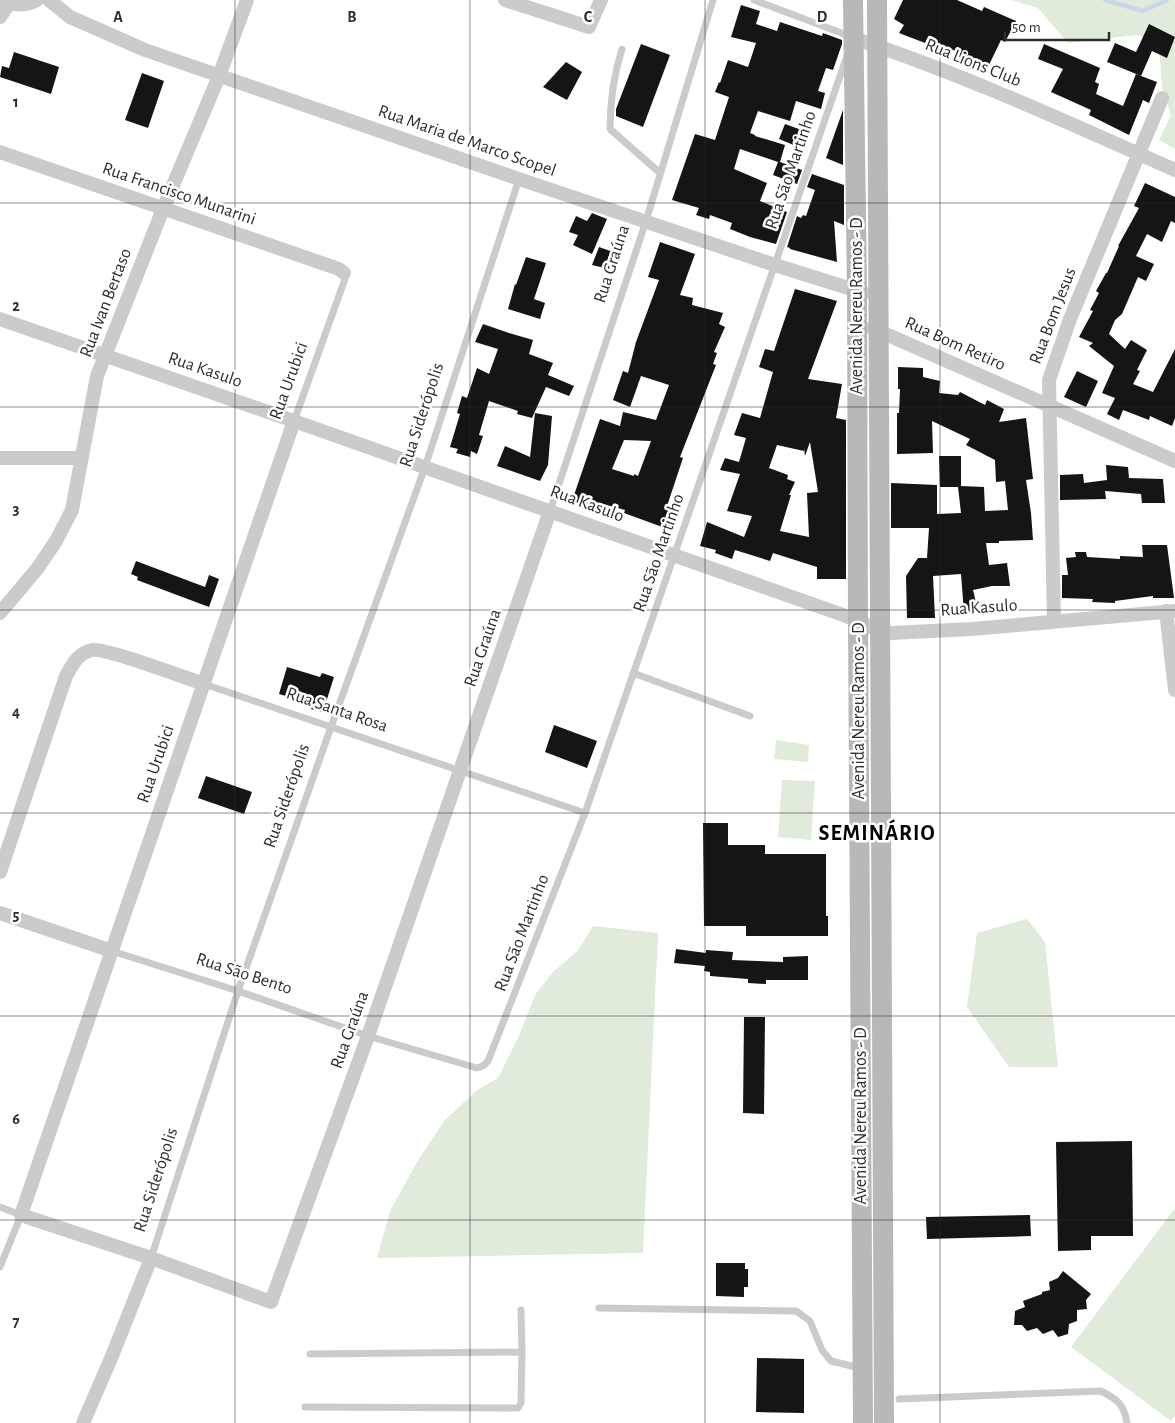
<svg xmlns="http://www.w3.org/2000/svg" width="1175" height="1423" viewBox="0 0 1175 1423" font-family="'Alegreya Sans',sans-serif">
	<style>
		.green { fill: #e1ebdc }
		.lines { fill: none; stroke-linecap: round; stroke-linejoin: round }
		.stream { stroke: #c8d7ea; stroke-width: 4.5 }
		.building { fill: #151515; fill-rule: evenodd }
		.lane { stroke: #cbcbcb; stroke-width: 7 }
		.street { stroke: #cbcbcb; stroke-width: 14 }
		.secondary { stroke: #b8b8b8; stroke-width: 20 }
		.grid { fill: none; stroke: #2e2e2e; stroke-width: 1; stroke-opacity: 0.55 }
		.labels { text-anchor: middle; dominant-baseline: central; stroke-width: 5; stroke-linejoin: round; paint-order: stroke }
		.street-label { font-size: 18px; fill: #2e2e2e; stroke: #fff }
		.district-label { font-size: 22px; font-weight: bold; letter-spacing: 1px; fill: #000; stroke: #fff }
		.grid-label { font-size: 16px; text-anchor: middle; font-weight: bold; fill: #2e2e2e; stroke: #fff; stroke-width: 5; stroke-linejoin: round; paint-order: stroke }
	</style>
	<rect width="100%" height="100%" fill="#fff"/>
	<g class="green">
		<polygon points="1012,0 1175,0 1175,149 1159,140 1171,115 1162,86 1159,47 1138,35 1068,43 1038,8"/>
		<polygon points="776,740 809,745 808,762 774,759"/>
		<polygon points="782,780 815,781 811,840 778,837"/>
		<polygon points="1027,919 1045,942 1058,1067 1009,1067 967,1007 977,933"/>
		<polygon points="593,926 658,933 643,1253 377,1258 390,1211 417,1162 444,1121 477,1090 498,1078 518,1038 535,995 552,973 578,950"/>
		<polygon points="1175,1208 1175,1415 1171,1421 1071,1347"/>
	</g>
	<g class="lines">
		<polyline class="stream" points="1105,0 1143,11 1167,0"/>
	</g>
	<g class="building">
		<polygon points="903,0 957,0 982,11 984,7 1016,21 1005,42 1001,40 987,69 984,67 983,70 964,61 965,59 958,56 960,53 927,39 925,43 899,33 904,25 894,19"/>
		<polygon points="741,5 760,11 756,24 777,31 780,22 822,36 823,33 842,40 842,44 833,70 826,68 818,91 825,93 821,109 796,101 790,121 758,111 750,133 755,135 755,136 785,145 780,162 802,170 797,184 773,175 778,162 740,149 734,169 767,183 760,201 787,212 776,244 750,237 730,229 732,223 710,215 709,219 696,215 699,208 672,200 695,134 715,140 729,97 715,92 719,82 720,83 728,60 748,67 756,43 731,37"/>
		<polygon points="1149,24 1175,37 1167,58 1152,51 1141,76 1107,62 1115,43 1136,52"/>
		<polygon points="641,44 670,55 643,127 616,116 616,109"/>
		<polygon points="1044,44 1100,68 1095,82 1099,84 1096,94 1123,106 1136,74 1157,82 1149,103 1143,100 1129,135 1089,115 1091,110 1051,92 1063,69 1038,59"/>
		<polygon points="14,52 59,67 51,94 0,77 2,66 9,68"/>
		<polygon points="566,62 582,72 567,100 543,87"/>
		<polygon points="142,73 164,81 148,128 125,120"/>
		<polygon points="843,110 843,165 826,158"/>
		<polygon points="785,124 807,132 801,148 779,139"/>
		<polygon points="812,174 844,185 844,225 834,221 837,262 790,249 790,248 787,247 797,216 801,218 803,215 806,216 815,190 807,187"/>
		<polygon points="1145,183 1175,197 1175,223 1171,221 1162,242 1147,234 1136,256 1154,264 1146,281 1138,277 1122,314 1115,320 1109,334 1125,349 1131,340 1147,350 1137,370 1140,371 1133,384 1153,392 1175,349 1175,418 1172,426 1150,416 1149,420 1123,410 1119,420 1107,414 1115,398 1102,393 1114,366 1089,346 1093,343 1079,337 1093,311 1090,310 1099,293 1096,291 1106,273 1107,273 1119,246 1118,246 1139,208 1134,206"/>
		<polygon points="592,213 607,219 592,254 573,245 578,235 569,232 576,216 587,221"/>
		<path d="M 660,242 L 695,254 L 680,295 L 693,298 L 692,305 L 723,313 L 719,324 L 725,327 L 714,352 L 717,353 L 713,364 L 716,365 L 680,457 L 683,458 L 667,506 L 673,508 L 668,524 L 666,524 L 665,528 L 624,513 L 625,510 L 596,502 L 595,508 L 572,501 L 600,419 L 620,426 L 623,412 L 656,420 L 669,385 L 641,376 L 630,407 L 613,400 L 623,371 L 628,373 L 636,342 L 659,280 L 648,277 ZM 624,440 L 651,441 L 638,476 L 634,474 L 634,476 L 612,469 Z"/>
		<polygon points="599,247 616,253 609,269 592,265"/>
		<polygon points="526,257 546,263 534,299 545,303 540,319 508,309 515,284 516,285"/>
		<path d="M 795,289 L 837,301 L 808,379 L 842,384 L 836,418 L 846,420 L 846,579 L 817,579 L 817,567 L 773,553 L 770,561 L 735,550 L 732,559 L 715,553 L 716,550 L 700,546 L 707,522 L 744,537 L 752,516 L 727,511 L 740,474 L 720,470 L 725,458 L 739,462 L 746,438 L 734,435 L 742,413 L 760,418 L 773,372 L 759,367 L 765,349 L 774,351 ZM 810,442 L 818,492 L 807,493 L 809,537 L 780,531 L 791,495 L 789,495 L 795,482 L 787,479 L 788,475 L 769,468 L 777,445 L 804,451 L 804,448 L 805,456 Z"/>
		<polygon points="483,324 509,333 533,340 529,354 553,363 548,375 574,386 569,396 546,387 532,418 517,414 518,411 489,401 479,435 483,436 477,454 471,451 470,457 456,453 458,449 450,447 460,414 457,413 462,396 467,398 477,368 489,374 498,349 475,342"/>
		<polygon points="898,367 923,368 923,377 940,381 939,393 958,395 960,392 985,405 987,400 1004,409 999,422 1026,418 1033,479 1026,480 1031,513 1033,540 999,541 999,543 986,543 989,565 1007,563 1010,586 992,586 973,590 978,611 964,613 961,574 933,576 935,618 907,618 906,576 918,558 927,558 929,528 891,528 891,483 937,485 937,514 961,513 958,487 940,487 939,456 961,456 961,486 984,487 985,511 1008,510 1005,481 996,482 995,460 966,445 970,439 932,421 933,453 897,454 897,413 899,413 900,389 898,389"/>
		<polygon points="1077,371 1098,381 1086,407 1064,397"/>
		<polygon points="535,413 552,416 548,465 540,481 497,466 505,446 530,457"/>
		<polygon points="1106,465 1128,467 1129,478 1163,479 1165,503 1142,503 1141,494 1105,491 1106,499 1060,500 1060,475 1083,474 1084,483 1107,480"/>
		<polygon points="1142,545 1167,545 1174,598 1153,598 1153,596 1115,601 1115,603 1092,602 1093,599 1062,598 1062,575 1068,575 1066,558 1076,557 1075,552 1086,552 1087,557 1120,559 1120,556 1143,557"/>
		<polygon points="136,561 205,587 209,575 219,579 209,607 137,580 138,577 131,574"/>
		<polygon points="287,667 320,677 322,673 334,677 323,712 311,709 313,704 279,694"/>
		<polygon points="554,725 597,741 587,768 545,752"/>
		<polygon points="206,776 252,792 244,814 198,798"/>
		<polygon points="703,823 728,823 728,845 765,845 765,854 826,854 826,916 828,916 828,936 746,936 746,926 704,926"/>
		<polygon points="676,949 706,953 706,950 733,952 732,960 783,962 783,957 808,956 808,980 766,980 766,984 748,983 748,979 710,976 710,972 704,971 705,966 674,963"/>
		<polygon points="744,1017 765,1017 764,1114 743,1113"/>
		<polygon points="1132,1141 1133,1236 1091,1236 1091,1250 1058,1251 1056,1142"/>
		<polygon points="1030,1215 1031,1236 927,1239 926,1217"/>
		<polygon points="716,1263 745,1263 745,1269 748,1269 748,1287 744,1287 744,1297 716,1296"/>
		<polygon points="1063,1271 1091,1294 1086,1300 1087,1309 1077,1310 1077,1321 1069,1324 1068,1334 1058,1337 1053,1330 1043,1334 1037,1328 1027,1331 1022,1325 1014,1325 1015,1311 1025,1307 1023,1301 1042,1294 1042,1292 1050,1290 1049,1282 1058,1278"/>
		<polygon points="757,1358 804,1359 804,1413 756,1412"/>
	</g>
	<g class="lines">
		<g class="lane">
			<polyline points="754,0 852,37"/>
			<path d="M 622,49 C 614,74 610,102 610,129 L 660,173"/>
			<polyline points="294,421 345,279 344,273"/>
			<polyline points="550,511 646,221 713,0"/>
			<polyline points="633,673 750,716"/>
			<polyline points="204,684 585,813"/>
			<polyline points="112,951 238,991 368,1036 477,1068 483,1066 488,1061 585,813 847,56"/>
			<polyline points="0,1207 21,1215 0,1267"/>
			<polyline points="151,1258 238,991 331,727 425,467 519,179"/>
			<polyline points="599,1308 796,1311 810,1321 822,1350 831,1361 860,1368"/>
			<polyline points="310,1354 522,1352 521,1310"/>
			<path d="M 899,1399 L 1101,1391 C 1117,1399 1124,1404 1127,1423"/>
			<polyline points="305,1407 518,1408 521,1403 522,1352"/>
		</g>
		<g class="street">
			<path d="M 2,0 C 13,6 26,6 37,0"/>
			<polyline points="49,0 70,17 145,50 519,179 775,265 864,293"/>
			<polyline points="505,0 589,27 601,0"/>
			<polyline points="0,17 9,4"/>
			<path d="M 853,38 C 963,74 1069,123 1175,170"/>
			<polyline points="0,152 339,269 344,273"/>
			<polyline points="0,319 294,421 846,616 880,631 891,633 972,629 1175,611"/>
			<polyline points="872,328 1175,461"/>
			<polyline points="294,421 21,1215 151,1258 271,1302 368,1036 550,511"/>
			<polyline points="0,458 81,458"/>
			<polyline points="1166,611 1175,690"/>
			<polyline points="0,613 37,569 56,541 72,510 97,376 163,209 219,76 247,0"/>
			<polyline points="1054,621 1049,380 1070,319 1162,98"/>
			<path d="M 0,872 L 66,676 C 73,664 78,653 92,650 C 104,647 186,678 204,684"/>
			<polyline points="0,913 112,951"/>
			<polyline points="83,1423 112,1356 151,1258"/>
		</g>
		<g class="secondary">
			<polyline points="853,0 857,291 858,621 863,1423"/>
			<polyline points="877,0 884,1423"/>
		</g>
	</g>
	<path class="grid" d="M 235,0 L 235,1423M 470,0 L 470,1423M 705,0 L 705,1423M 940,0 L 940,1423M 0,203 L 1175,203M 0,407 L 1175,407M 0,610 L 1175,610M 0,813 L 1175,813M 0,1016 L 1175,1016M 0,1220 L 1175,1220"/>
	<g class="labels">
		<g class="street-label">
			<text transform="translate(973 63) rotate(22)">Rua Lions Club</text>
			<text transform="translate(467 141) rotate(19)">Rua Maria de Marco Scopel</text>
			<text transform="translate(791 170) rotate(-71)">Rua São Martinho</text>
			<text transform="translate(179 194) rotate(19)">Rua Francisco Munarini</text>
			<text transform="translate(612 264) rotate(-72)">Rua Graúna</text>
			<text transform="translate(106 303) rotate(-69)">Rua Ivan Bertaso</text>
			<text transform="translate(857 306) rotate(-90)">Avenida Nereu Ramos - D</text>
			<text transform="translate(1053 316) rotate(-69)">Rua Bom Jesus</text>
			<text transform="translate(955 344) rotate(24)">Rua Bom Retiro</text>
			<text transform="translate(205 370) rotate(19)">Rua Kasulo</text>
			<text transform="translate(289 381) rotate(-70)">Rua Urubici</text>
			<text transform="translate(422 415) rotate(-72)">Rua Siderópolis</text>
			<text transform="translate(587 504) rotate(20)">Rua Kasulo</text>
			<text transform="translate(659 553) rotate(-71)">Rua São Martinho</text>
			<text transform="translate(979 608) rotate(-4)">Rua Kasulo</text>
			<text transform="translate(483 648) rotate(-71)">Rua Graúna</text>
			<text transform="translate(337 710) rotate(19)">Rua Santa Rosa</text>
			<text transform="translate(859 711) rotate(-90)">Avenida Nereu Ramos - D</text>
			<text transform="translate(156 764) rotate(-71)">Rua Urubici</text>
			<text transform="translate(287 796) rotate(-71)">Rua Siderópolis</text>
			<text transform="translate(522 933) rotate(-69)">Rua São Martinho</text>
			<text transform="translate(244 974) rotate(18)">Rua São Bento</text>
			<text transform="translate(350 1030) rotate(-70)">Rua Graúna</text>
			<text transform="translate(861 1116) rotate(-90)">Avenida Nereu Ramos - D</text>
			<text transform="translate(156 1180) rotate(-72)">Rua Siderópolis</text>
		</g>
		<g class="district-label">
			<text x="877" y="833">SEMINÁRIO</text>
		</g>
	</g>
	<g class="grid-label">
		<text x="118" y="22">A</text>
		<text x="352" y="22">B</text>
		<text x="588" y="22">C</text>
		<text x="822" y="22">D</text>
		<text x="16" y="107">1</text>
		<text x="16" y="311">2</text>
		<text x="16" y="514">3</text>
		<text x="16" y="717">4</text>
		<text x="16" y="920">5</text>
		<text x="16" y="1124">6</text>
		<text x="16" y="1327">7</text>
	</g>
	<path d="M1005 32v8h104v-8" fill="none" stroke="#2e2e2e" stroke-width="2.5"/>
	<text x="1012" y="32" font-size="15" fill="#2e2e2e" stroke="#ffffff" stroke-width="4" paint-order="stroke">50 m</text>
</svg>
